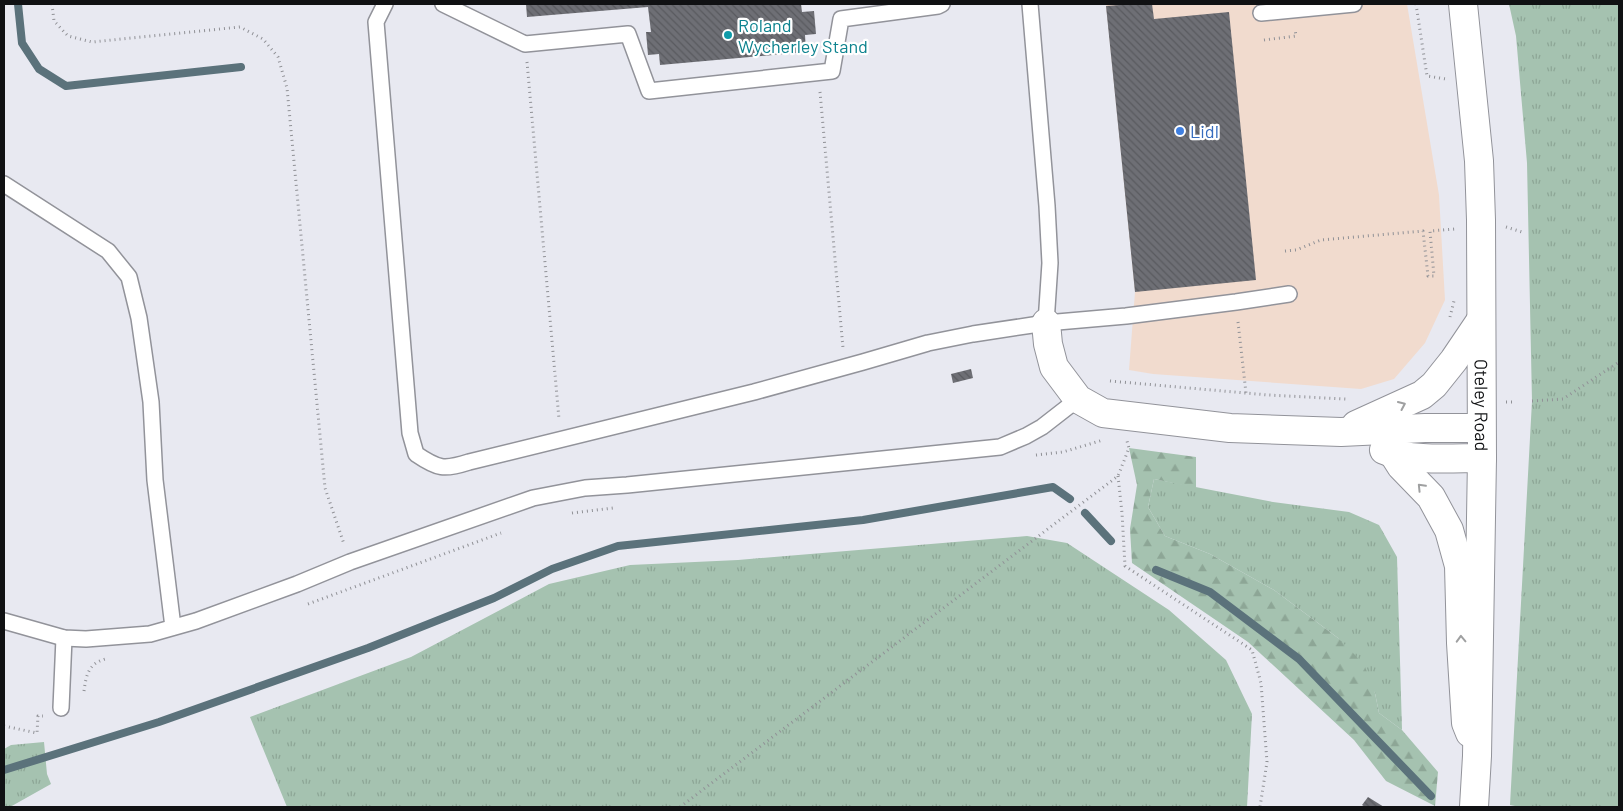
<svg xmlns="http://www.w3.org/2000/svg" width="1623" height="811" viewBox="0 0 1623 811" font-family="Barlow,sans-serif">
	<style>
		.commercial { fill: #f1dbce }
		.grass { fill: url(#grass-tufts) }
		.forest { fill: url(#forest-firs) }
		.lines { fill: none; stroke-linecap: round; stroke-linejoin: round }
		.stream { stroke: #5b727b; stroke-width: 8 }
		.building { fill: url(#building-back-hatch) }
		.service-casing { stroke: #92939a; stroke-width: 18 }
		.minor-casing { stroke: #92939a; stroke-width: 30 }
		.secondary-casing { stroke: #92939a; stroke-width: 30 }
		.path { stroke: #909196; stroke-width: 3; stroke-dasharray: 1 4; stroke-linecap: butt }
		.service { stroke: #fff; stroke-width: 15 }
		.minor { stroke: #fff; stroke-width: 28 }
		.secondary { stroke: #fff; stroke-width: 28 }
		.oneway { stroke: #9fa0a1 }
		.culture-dot { fill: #0f9aa8; stroke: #fff; stroke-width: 2 }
		.shop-dot { fill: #3f7fe0; stroke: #fff; stroke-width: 2 }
		.labels { text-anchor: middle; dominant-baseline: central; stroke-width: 4.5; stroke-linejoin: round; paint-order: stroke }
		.culture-label { font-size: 18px; fill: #0d838f; stroke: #fff; text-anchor: start }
		.shop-label { font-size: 18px; fill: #366cbe; stroke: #fff; text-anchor: start }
		.street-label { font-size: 18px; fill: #101113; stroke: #fff }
	</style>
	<defs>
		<pattern id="grass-tufts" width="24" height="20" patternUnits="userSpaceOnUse" patternTransform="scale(1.25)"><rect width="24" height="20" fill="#a5c2b0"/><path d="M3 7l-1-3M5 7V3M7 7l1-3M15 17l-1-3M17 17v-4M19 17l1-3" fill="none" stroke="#8da696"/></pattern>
		<pattern id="forest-firs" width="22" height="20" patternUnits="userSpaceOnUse" patternTransform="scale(1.25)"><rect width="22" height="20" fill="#a5c2b0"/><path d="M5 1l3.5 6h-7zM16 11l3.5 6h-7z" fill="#8da696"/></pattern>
		<pattern id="building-back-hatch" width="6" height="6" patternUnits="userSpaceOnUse" patternTransform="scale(1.25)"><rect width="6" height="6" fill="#6e6f75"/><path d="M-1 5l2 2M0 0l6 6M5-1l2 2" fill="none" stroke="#595a5f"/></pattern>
	</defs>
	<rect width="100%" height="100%" fill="#e8e9f1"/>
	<polygon class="commercial" points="1106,4 1407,4 1439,195 1445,300 1425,343 1394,379 1361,389 1153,374 1129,370 1135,292"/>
	<g class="grass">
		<polygon points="1509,4 1619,4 1619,807 1520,807 1510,805 1532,401 1527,163 1516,36"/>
		<polygon points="1154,479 1273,502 1349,512 1379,525 1397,557 1402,730 1379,713 1375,693 1338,638 1274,590 1210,554 1165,536 1148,507"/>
		<polygon points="1027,536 1067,543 1169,610 1226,660 1252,714 1247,807 287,807 250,717 411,657 549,584 630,565 738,560"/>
		<polygon points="44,742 47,774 51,784 10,807 4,807 4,749 11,745"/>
	</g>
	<polygon class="forest" points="1129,448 1196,457 1196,488 1154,479 1148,507 1165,536 1210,554 1274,590 1338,638 1364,664 1375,693 1379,713 1402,730 1438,772 1435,806 1386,781 1354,740 1248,642 1132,563 1130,529 1137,485"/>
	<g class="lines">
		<g class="stream">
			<polyline points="18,4 22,43 39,69 66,86 241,67"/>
			<polyline points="1085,513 1111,541"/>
			<polyline points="1156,570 1210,592 1299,659 1431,796"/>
			<polyline points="4,770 159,722 368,648 494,598 552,569 618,546 863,520 1053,487 1070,499"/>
		</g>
	</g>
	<g class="building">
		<polygon points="526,4 801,4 802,12 814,11 816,34 805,35 806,52 660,65 659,54 648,55 646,32 651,32 648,7 527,17"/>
		<polygon points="1132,4 1152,4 1154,19 1229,12 1256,280 1135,292 1106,6"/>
		<polygon points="971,369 973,378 953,383 951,374"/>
		<polygon points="1368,797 1384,807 1365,807 1362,805"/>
	</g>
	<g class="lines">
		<defs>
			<g id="service">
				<path d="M 385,4 L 376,22 L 410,433 L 416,454 C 438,469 444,470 469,462 L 754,392 L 863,362 L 928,343 L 973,334 L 1046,323 L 1126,316 L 1236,302 L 1289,294"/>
				<polyline points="443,4 525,44 628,34 649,91 832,71 841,19 938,6 942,4"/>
				<polyline points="1030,4 1047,206 1050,263 1046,323"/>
				<polyline points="1261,13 1354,4"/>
				<polyline points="4,184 108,251 129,277 139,318 151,402 155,480 173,627"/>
				<polyline points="4,621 64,638 86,639 150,634 196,621 297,584 350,562 533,498 585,488 627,485 1000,447 1026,436 1042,427 1078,399"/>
				<polyline points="61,708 64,638"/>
			</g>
			<g id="minor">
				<polyline points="1046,323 1048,344 1054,367 1078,399 1103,413 1230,428 1341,432 1425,428 1481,428"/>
				<polyline points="1356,425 1422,395 1434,385 1454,360 1481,320"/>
				<path d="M 1384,450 C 1411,462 1453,458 1482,458"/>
				<polyline points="1394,455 1401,466 1431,497 1449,530 1459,566 1461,643 1466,723 1470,733"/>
			</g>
			<g id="secondary">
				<path id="s1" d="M 1463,4 L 1479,161 L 1481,220 L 1482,458 L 1477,756 L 1474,807"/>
			</g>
		</defs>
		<use href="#service" class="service-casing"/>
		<use href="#minor" class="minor-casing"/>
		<use href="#secondary" class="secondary-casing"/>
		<g class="path">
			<polyline points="52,4 54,21 68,36 92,42 240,27 263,39 278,57 287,88 325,488 344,544"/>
			<polyline points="1416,4 1427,76 1446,79"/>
			<polyline points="1264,40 1296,36 1295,29"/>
			<polyline points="527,62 559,419"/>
			<polyline points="820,92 843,348"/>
			<polyline points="1506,227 1522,232"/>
			<polyline points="1285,251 1296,250 1321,240 1423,231 1428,276 1434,276 1430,231 1455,229"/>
			<polyline points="1450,317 1454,301"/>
			<polyline points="1238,322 1246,393"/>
			<polyline points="1110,381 1268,395 1346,399"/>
			<polyline points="1532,401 1563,399 1619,362"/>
			<polyline points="1506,402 1515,402"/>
			<polyline points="1036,455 1063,452 1103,440"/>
			<polyline points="1118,476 1122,513 1125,566 1252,650 1261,683 1267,762 1260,807"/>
			<polyline points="572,513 613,508"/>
			<polyline points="308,604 501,533"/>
			<path d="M 84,691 C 86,676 88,664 105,659"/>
			<polyline points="4,726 37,733 38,716 43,716"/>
			<polyline points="680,807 1118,476 1129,448 1127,441"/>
		</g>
		<use href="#service" class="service"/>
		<use href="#minor" class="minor"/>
		<use href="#secondary" class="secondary"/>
	</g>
	<defs><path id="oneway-chevron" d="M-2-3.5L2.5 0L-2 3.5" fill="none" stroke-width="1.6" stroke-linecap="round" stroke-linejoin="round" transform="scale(1.25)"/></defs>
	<g class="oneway">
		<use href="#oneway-chevron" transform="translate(1402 405) rotate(-24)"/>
		<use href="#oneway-chevron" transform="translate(1421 487) rotate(-134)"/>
		<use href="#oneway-chevron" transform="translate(1461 639) rotate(-92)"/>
	</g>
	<circle class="culture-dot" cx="728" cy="35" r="5"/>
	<circle class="shop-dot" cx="1180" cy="131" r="5"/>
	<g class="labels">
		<g class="culture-label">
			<text x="738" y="25">Roland<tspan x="738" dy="21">Wycherley Stand</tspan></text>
		</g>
		<g class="shop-label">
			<text x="1190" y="131">Lidl</text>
		</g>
		<g class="street-label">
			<text stroke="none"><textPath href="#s1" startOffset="402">Oteley Road</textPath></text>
		</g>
	</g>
	<rect width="1623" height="811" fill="none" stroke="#101113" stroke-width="10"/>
</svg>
